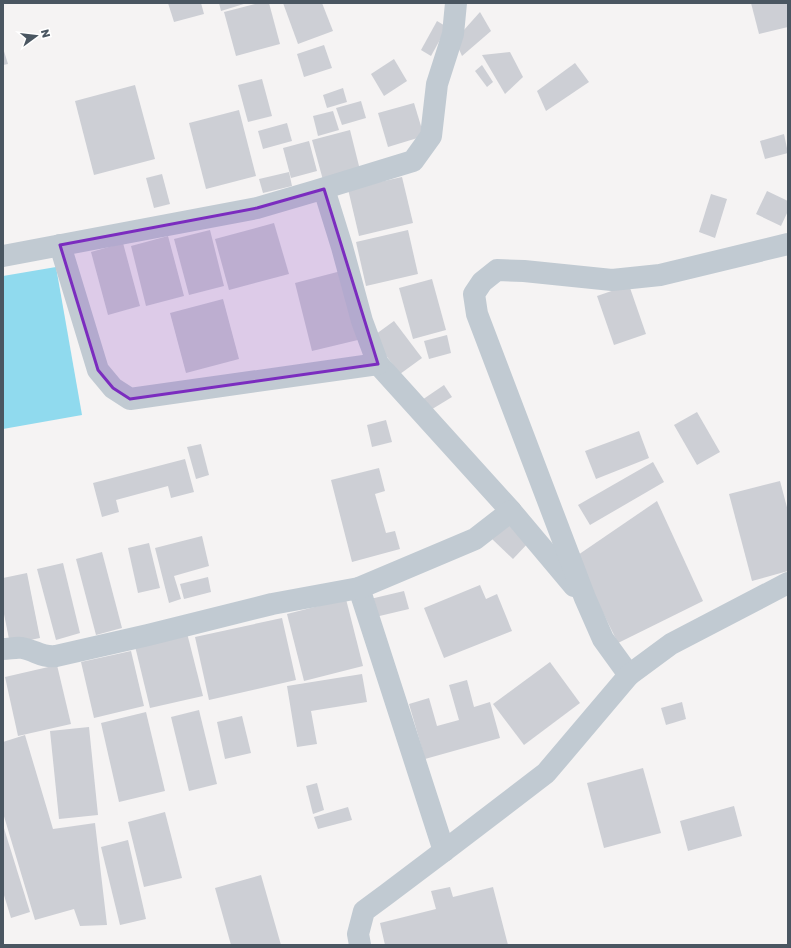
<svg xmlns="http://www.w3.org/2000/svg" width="791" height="948" viewBox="0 0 791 948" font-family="'Golos Text',sans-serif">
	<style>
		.water { fill: #90daee }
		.building { fill: #cdcfd5 }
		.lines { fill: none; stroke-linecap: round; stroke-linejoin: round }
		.minor { stroke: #c1cad2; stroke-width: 22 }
		.marked { fill: #7b2cbf; fill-opacity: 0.2; stroke: #7b2cbf; stroke-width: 3; stroke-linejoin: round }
	</style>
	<rect width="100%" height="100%" fill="#f5f3f3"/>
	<polygon class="water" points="56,267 82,415 3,429 3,276"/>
	<g class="building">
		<polygon points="168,3 201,3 204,14 174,22"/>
		<polygon points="219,3 247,3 221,11"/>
		<polygon points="259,3 269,3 280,44 236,56 224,12"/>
		<polygon points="283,3 322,3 333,31 298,44"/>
		<polygon points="751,3 788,3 788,27 759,34"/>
		<polygon points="480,12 491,31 462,56 455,40"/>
		<polygon points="437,21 447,27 431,56 421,50"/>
		<polygon points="324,45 332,68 304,77 297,54"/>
		<polygon points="3,48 8,64 3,65"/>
		<polygon points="510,52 523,77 505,94 482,55"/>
		<polygon points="394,59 407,81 384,96 371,74"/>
		<polygon points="575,63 589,82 546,111 537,91"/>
		<polygon points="482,65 493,82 487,87 475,71"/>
		<polygon points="262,79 272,116 248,122 238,85"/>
		<polygon points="135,85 155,159 94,175 75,101"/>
		<polygon points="343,88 347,102 327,108 323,95"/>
		<polygon points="361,101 366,118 342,125 336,108"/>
		<polygon points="414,103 424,136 388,147 378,113"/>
		<polygon points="239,110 256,176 206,189 189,123"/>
		<polygon points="333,111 339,130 318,136 313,116"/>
		<polygon points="287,123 292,141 263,149 258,131"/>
		<polygon points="350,130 360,170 323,180 312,140"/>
		<polygon points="784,134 788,153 765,159 760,141"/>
		<polygon points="309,141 317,171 291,178 283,148"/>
		<polygon points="289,172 292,186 263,193 259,179"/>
		<polygon points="162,174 170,204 154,208 146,178"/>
		<polygon points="402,177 413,223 359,236 348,189"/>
		<polygon points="767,191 788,201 788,211 781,226 756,214"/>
		<polygon points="711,194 727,199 715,238 699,232"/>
		<polygon points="274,223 289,274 229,290 215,239"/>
		<polygon points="210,230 224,286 189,295 174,239"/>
		<polygon points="408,230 418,274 366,286 356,242"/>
		<polygon points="168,236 184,296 146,306 131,246"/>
		<polygon points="123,243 140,306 108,315 91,252"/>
		<polygon points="345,270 362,339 312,351 295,283"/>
		<polygon points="432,279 446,330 413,339 399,288"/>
		<polygon points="629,285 646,334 614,345 597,296"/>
		<polygon points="223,299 239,359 186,373 170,313"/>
		<polygon points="394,321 422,358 400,374 372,337"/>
		<polygon points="447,335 451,353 429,359 424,341"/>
		<polygon points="444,385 452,397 429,411 422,400"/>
		<polygon points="697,412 720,452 697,465 674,425"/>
		<polygon points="386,420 392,442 372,447 367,425"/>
		<polygon points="639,431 649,458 596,479 585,451"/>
		<polygon points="201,444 209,475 196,479 187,447"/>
		<polygon points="185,459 194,492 171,498 168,486 116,500 119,512 102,517 93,483"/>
		<polygon points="653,462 664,482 590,525 578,505"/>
		<polygon points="379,468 385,491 375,494 386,533 395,531 400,549 352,562 331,480"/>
		<polygon points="780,481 788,511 788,571 752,581 729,494"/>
		<polygon points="657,501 703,601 618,643 575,557"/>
		<polygon points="509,520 531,540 513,559 491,538"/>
		<polygon points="202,536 209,566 174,576 181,599 169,603 155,548"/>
		<polygon points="149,543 160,588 138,593 128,548"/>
		<polygon points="102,552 122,628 96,635 76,559"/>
		<polygon points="63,563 80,633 56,640 37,569"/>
		<polygon points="27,573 40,638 10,644 3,609 3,578"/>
		<polygon points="208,577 211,592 184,599 180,584"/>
		<polygon points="480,585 486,599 497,594 512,631 444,658 424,608"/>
		<polygon points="404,591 409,609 371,618 366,600"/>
		<polygon points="346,599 363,666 304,681 287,614"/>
		<polygon points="282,618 296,680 209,700 195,637"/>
		<polygon points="187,633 203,696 150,708 135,646"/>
		<polygon points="131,651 144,706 94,718 81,662"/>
		<polygon points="550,662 580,703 524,745 493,704"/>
		<polygon points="57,665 71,724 18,736 5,677"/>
		<polygon points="362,674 367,702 311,711 317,744 297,747 287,686"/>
		<polygon points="467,680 474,707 490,702 500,738 425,759 409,704 429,698 437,726 459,720 449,685"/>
		<polygon points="682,702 686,719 666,725 661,708"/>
		<polygon points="199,710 217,784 189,791 171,717"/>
		<polygon points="146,712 165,791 119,802 101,723"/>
		<polygon points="242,716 251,753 225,759 217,722"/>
		<polygon points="89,727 98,815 59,819 50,731"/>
		<polygon points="25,735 53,829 95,823 107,925 80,926 74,909 35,920 3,813 3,742"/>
		<polygon points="643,768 661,833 604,848 587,783"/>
		<polygon points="317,783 324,810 313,814 306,786"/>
		<polygon points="734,806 742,836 688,851 680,821"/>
		<polygon points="348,807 352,820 318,829 314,817"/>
		<polygon points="165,812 182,878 144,887 128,822"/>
		<polygon points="3,825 30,912 11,918 3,892"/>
		<polygon points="128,840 146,919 120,925 101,847"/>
		<polygon points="261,875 281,945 231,945 215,888"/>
		<polygon points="450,887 453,897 493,887 508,945 385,945 380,923 436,909 431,891"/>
	</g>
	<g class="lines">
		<g class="minor">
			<polyline points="324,189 342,247 362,321 378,364 511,511"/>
			<polyline points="60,245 98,370 113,388 130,399 378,364"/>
			<polyline points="3,256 257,208 315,191 413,161 431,136 437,84 453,34 456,3"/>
			<polyline points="359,588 444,851"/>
			<path d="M 3,649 C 9,649 17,647 22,648 C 35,650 42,658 56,656 L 148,635 L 272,604 L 359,588 L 475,539 L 511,511 L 574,586"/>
			<polyline points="629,675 603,639 585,598 477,314 474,294 482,282 497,270 524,271 612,280 660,275 788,244"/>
			<polyline points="360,945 358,934 364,911 387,894 444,851 546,773 629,675 671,644 788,583"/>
		</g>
	</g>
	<path class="marked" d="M 324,189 L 378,364 L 130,399 L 113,388 L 98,370 L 60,245 L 257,208 Z"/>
	<rect width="791" height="948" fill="none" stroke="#4a5661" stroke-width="8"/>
	<g transform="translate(36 36) rotate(75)" stroke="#ffffff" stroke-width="3" paint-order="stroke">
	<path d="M0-3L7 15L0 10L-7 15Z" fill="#4a5661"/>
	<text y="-6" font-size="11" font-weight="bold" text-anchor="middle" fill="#4a5661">N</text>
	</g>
</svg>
